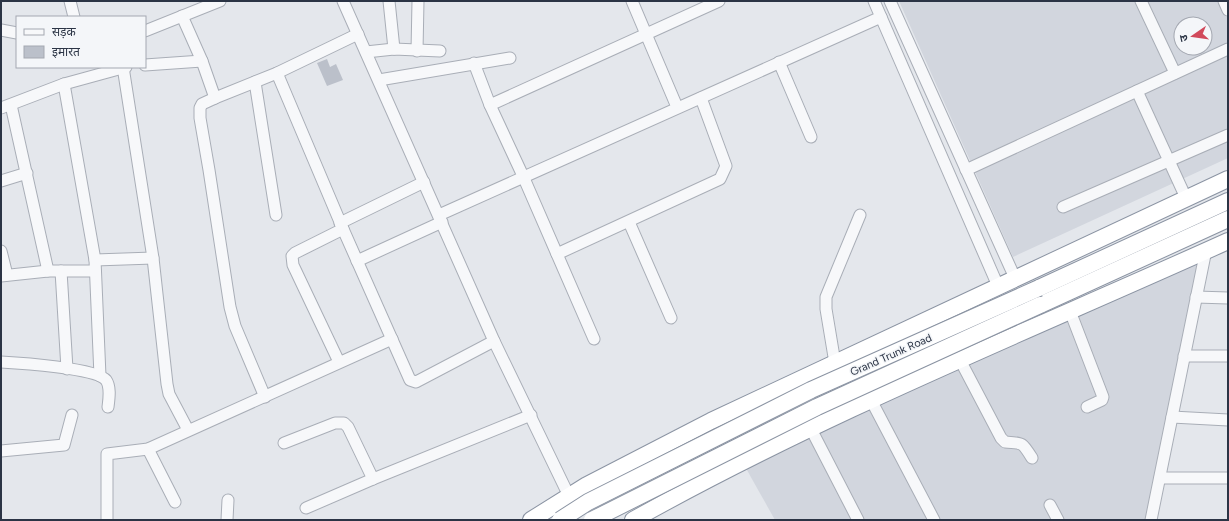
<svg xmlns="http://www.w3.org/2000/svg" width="1229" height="521" viewBox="0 0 1229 521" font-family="Figtree,'Noto Sans Devanagari',sans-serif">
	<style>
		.built { fill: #d2d6de; fill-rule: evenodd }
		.building { fill: #bbc0ca }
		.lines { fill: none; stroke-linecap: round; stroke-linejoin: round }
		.minor-casing { stroke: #a9aeb7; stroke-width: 13 }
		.highway-casing { stroke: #8b94a3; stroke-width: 18 }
		.minor { stroke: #f7f8fa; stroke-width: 11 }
		.highway { stroke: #fff; stroke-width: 16 }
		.highway-bridge-casing { stroke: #8b94a3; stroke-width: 18; stroke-linecap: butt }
		.highway-bridge { stroke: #fff; stroke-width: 16 }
		.labels { text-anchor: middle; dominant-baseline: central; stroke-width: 3; stroke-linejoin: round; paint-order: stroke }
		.street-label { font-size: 11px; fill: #2b3445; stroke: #f4f6f9 }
	</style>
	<rect width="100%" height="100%" fill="#e4e7ec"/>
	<g class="built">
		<path d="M 899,1 L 1228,1 L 1228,158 L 1013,257 ZM 1181,24 L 1205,24 L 1205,48 L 1181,48 Z"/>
		<polygon points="1205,251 1145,520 775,520 743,463"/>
	</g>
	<polygon class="building" points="327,59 330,67 336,64 343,80 327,86 317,63"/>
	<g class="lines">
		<defs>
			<g id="minor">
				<polyline points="70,1 74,17"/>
				<polyline points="343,1 494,341 569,496"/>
				<polyline points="389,1 394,49"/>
				<polyline points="632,1 677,107"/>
				<polyline points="874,1 998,286"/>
				<polyline points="890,1 1015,278"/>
				<polyline points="1141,1 1175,73"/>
				<polyline points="1224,1 1228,10"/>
				<polyline points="182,16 202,61 215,98"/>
				<polyline points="1,30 17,33"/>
				<polyline points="145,31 220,1"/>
				<polyline points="417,51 418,1"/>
				<polyline points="366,52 394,49 440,51"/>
				<polyline points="779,62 811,137"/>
				<polyline points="474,63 490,105 523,176 594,339"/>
				<polyline points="145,65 202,61"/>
				<polyline points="123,67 153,258 167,384 169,394 188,430"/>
				<polyline points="277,73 343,229 410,380 416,382 494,341"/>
				<polyline points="379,80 510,58"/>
				<polyline points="255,82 276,215"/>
				<polyline points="64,84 95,260 100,376"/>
				<polyline points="1137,91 1186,198"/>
				<polyline points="11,105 48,271"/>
				<polyline points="490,105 719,1"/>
				<polyline points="1,108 64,84 126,67"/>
				<polyline points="966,170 1228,49"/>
				<polyline points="1,181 27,173"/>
				<polyline points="1063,207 1228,135"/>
				<polyline points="439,215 881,17"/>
				<polyline points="629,222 671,318"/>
				<polyline points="340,223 424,182"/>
				<polyline points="1,251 7,275"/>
				<polyline points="557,254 720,179 726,166 701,98"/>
				<polyline points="95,260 153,258"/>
				<polyline points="357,261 442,222"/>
				<polyline points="61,271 67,369"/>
				<polyline points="1,276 48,271 95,271"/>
				<polyline points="1196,297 1228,298"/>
				<polyline points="1070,311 1103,397 1102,400 1087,407"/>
				<polyline points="1184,356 1228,356"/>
				<path d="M 960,360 L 1001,438 L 1005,442 C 1023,443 1022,442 1032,458"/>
				<path d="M 1,362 C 19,363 96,368 106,380 C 111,387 109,399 108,407"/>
				<polyline points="339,362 293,265 292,256 295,253 343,229"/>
				<polyline points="835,363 826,309 826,297 860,215"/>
				<polyline points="265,397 235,326 230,307 209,170 200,118 200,108 202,104 215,98 277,73 358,34"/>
				<polyline points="871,400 934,520"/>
				<polyline points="1172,417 1228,420"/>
				<polyline points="811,429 858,520"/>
				<polyline points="284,443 335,423 344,423 348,427 373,479"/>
				<polyline points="148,449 175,502"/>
				<polyline points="1,451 64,445 72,415"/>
				<polyline points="1160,478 1228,478"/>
				<polyline points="1050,505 1058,520"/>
				<polyline points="306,508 373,479 531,415"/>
				<polyline points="107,520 107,454 148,449 392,339"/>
				<polyline points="227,520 228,500"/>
				<polyline points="1151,520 1206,250"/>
			</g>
			<g id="highway">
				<polyline points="1039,288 1228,201"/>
				<polyline points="1040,305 1228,219"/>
				<polyline points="531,520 587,485 711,421 1228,179"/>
				<path d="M 633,520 C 824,413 1029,331 1228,241"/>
			</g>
		</defs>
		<use href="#minor" class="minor-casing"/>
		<use href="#highway" class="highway-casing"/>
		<use href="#minor" class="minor"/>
		<use href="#highway" class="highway"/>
		<defs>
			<g id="highway-bridge">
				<polyline points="560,520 588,502 811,390 1039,288"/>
				<polyline points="592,520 817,407 1040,305"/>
			</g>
		</defs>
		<use href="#highway-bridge" class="highway-bridge-casing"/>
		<use href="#highway-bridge" class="highway-bridge"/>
	</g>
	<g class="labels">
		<g class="street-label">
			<text transform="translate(891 355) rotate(-24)">Grand Trunk Road</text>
		</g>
	</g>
	<rect width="1229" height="521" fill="none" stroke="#2b3445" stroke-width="4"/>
	<rect x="16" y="16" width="130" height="52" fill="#f4f6f9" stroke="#a4a8b1"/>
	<rect x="24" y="29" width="20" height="6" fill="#f7f8fa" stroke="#a4a8b1"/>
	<text x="52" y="36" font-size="12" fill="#2b3445">सड़क</text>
	<rect x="24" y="46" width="20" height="12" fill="#bbc0ca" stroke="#a4a8b1"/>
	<text x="52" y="56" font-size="12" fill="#2b3445">इमारत</text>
	<g transform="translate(1193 36) rotate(257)"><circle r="19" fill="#f4f6f9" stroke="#a4a8b1"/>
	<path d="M0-3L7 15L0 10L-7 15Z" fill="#d1495b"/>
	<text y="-6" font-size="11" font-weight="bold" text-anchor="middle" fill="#2b3445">उ</text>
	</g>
</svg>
